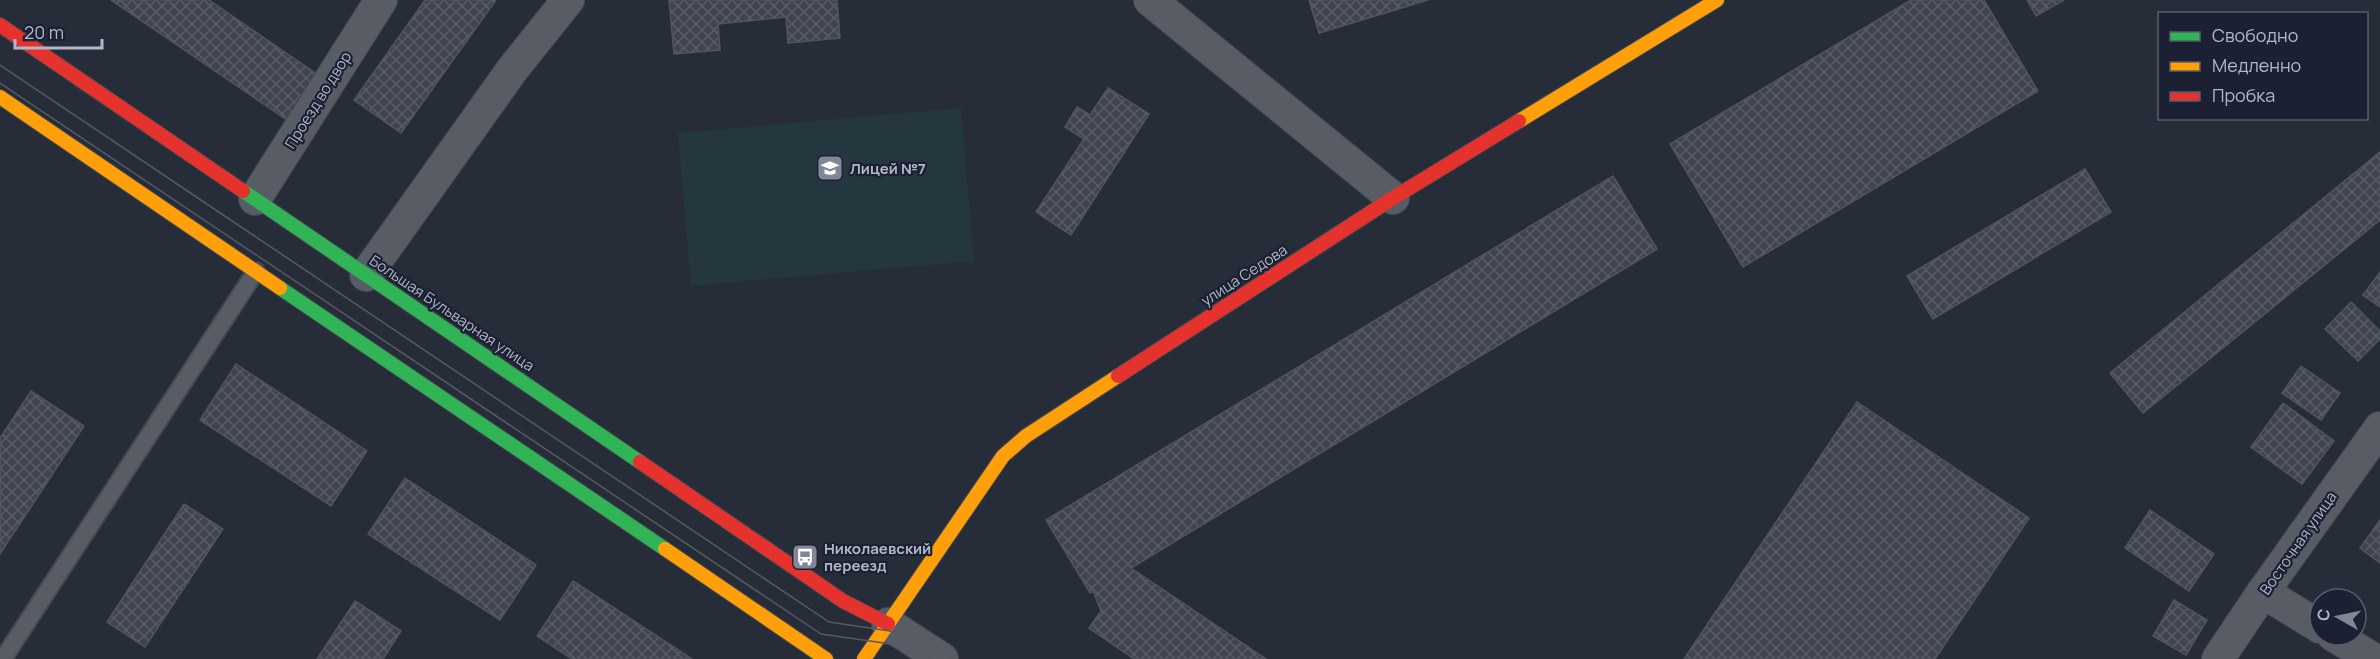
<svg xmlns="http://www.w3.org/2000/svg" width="2380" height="659" font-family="Manrope,sans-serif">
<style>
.grass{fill:#24373e}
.building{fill:url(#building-cross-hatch);stroke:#4f545f;stroke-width:1.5}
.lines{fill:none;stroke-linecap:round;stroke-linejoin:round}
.lane-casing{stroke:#444851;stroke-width:20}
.street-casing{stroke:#444851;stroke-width:34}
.fast-casing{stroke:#444851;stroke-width:16}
.slow-casing{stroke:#444851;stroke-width:16}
.jam-casing{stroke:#444851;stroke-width:16}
.lane{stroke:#585c65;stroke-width:16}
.street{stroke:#585c65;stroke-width:32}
.fast{stroke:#30b455;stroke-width:14}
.slow{stroke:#ff9f0a;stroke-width:14}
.jam{stroke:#e5322d;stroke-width:14}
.tram{stroke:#565a63;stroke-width:1.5}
.labels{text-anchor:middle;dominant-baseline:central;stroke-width:4.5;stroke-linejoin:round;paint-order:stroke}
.street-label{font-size:15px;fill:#b1b7c9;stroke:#1b2132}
.poi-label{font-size:15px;font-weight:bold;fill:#b1b7c9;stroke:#1b2132;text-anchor:start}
</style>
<defs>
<pattern id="building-cross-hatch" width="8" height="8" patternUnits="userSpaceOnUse" patternTransform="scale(1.5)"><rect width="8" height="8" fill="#3f444e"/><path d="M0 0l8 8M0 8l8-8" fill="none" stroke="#585d66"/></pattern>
</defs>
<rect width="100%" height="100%" fill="#272d38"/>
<polygon class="grass" points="961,108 974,261 691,286 678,133"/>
<g class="building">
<polygon points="111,0 209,0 318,75 287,120"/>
<polygon points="425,0 496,0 401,133 354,100"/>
<polygon points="669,0 837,0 840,38 788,43 786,17 718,24 720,50 674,54"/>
<polygon points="1309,0 1428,0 1319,33"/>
<polygon points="1911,0 1984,0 2038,91 1743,267 1670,144"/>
<polygon points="2027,0 2064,0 2036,16"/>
<polygon points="1108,88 1149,114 1071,235 1036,212 1084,139 1065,127 1077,107 1090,115"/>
<polygon points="2380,152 2380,220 2143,413 2110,373"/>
<polygon points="2085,169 2111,212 1933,319 1907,276"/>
<polygon points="1613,176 1657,249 1131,568 1266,659 1134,659 1089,628 1101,611 1093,591 1090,593 1046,520"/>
<polygon points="2380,272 2380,307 2363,295"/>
<polygon points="2351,302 2380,331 2380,339 2358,361 2325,329"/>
<polygon points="236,364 367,451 331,506 200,420"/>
<polygon points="2301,366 2340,393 2321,420 2282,393"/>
<polygon points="31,391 84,426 0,554 0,438"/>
<polygon points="1857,402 2029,518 1935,659 1684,659"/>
<polygon points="2283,403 2334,441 2302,484 2251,447"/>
<polygon points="405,478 536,565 500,620 368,534"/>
<polygon points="184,504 223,529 145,647 107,622"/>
<polygon points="2150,510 2214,554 2189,591 2125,548"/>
<polygon points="2380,520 2380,563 2360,548"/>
<polygon points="573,581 692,659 572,659 537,636"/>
<polygon points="2174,600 2207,620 2186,655 2153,636"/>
<polygon points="355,601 401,631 383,659 317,659"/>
</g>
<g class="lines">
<defs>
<polyline id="lane" points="3,659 256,271"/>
<g id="street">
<polyline points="1150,0 1393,198"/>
<polyline points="255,199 381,0"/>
<polyline points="366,275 512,70 568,0"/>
<polyline points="2263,592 2320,627"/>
<polyline points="888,624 942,659"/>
<polyline points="2333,635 2373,659"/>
<polyline points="2218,659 2263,592 2380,428"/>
</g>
<g id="fast">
<polyline points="243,191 640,462"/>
<polyline points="280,288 665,549"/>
</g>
<g id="slow">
<polyline points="0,97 280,288"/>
<polyline points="1519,121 1717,0"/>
<polyline points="665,549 826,659"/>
<polyline points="864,659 1003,456 1026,436 1118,376"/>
</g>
<g id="jam">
<polyline points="0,25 243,191"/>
<polyline points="1118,376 1393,198 1519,121"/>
<polyline points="640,462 843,601 888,624"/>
</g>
</defs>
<use href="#lane" class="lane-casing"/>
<use href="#street" class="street-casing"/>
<use href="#fast" class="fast-casing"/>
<use href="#slow" class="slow-casing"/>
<use href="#jam" class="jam-casing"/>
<use href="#lane" class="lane"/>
<use href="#street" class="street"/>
<use href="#fast" class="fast"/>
<use href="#slow" class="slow"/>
<use href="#jam" class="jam"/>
<g class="tram">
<polyline points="0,65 829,622 917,635 953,659"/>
<polyline points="0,83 821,634 912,647 931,659"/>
</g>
</g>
<defs>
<symbol id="university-square" viewBox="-11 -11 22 22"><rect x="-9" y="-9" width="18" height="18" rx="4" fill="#818796" stroke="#1b2132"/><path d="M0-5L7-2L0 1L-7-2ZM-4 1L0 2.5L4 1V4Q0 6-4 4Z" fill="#fff"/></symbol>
<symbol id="bus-square" viewBox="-11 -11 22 22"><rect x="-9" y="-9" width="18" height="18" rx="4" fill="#818796" stroke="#1b2132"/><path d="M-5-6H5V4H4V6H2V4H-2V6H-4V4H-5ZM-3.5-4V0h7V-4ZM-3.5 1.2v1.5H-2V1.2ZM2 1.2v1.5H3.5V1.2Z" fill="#fff"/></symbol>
</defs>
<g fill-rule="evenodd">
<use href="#university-square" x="815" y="153" width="30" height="30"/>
<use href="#bus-square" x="790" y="542" width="30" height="30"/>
</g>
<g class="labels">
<g class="street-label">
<text transform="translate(318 100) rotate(-58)">Проезд во двор</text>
<text transform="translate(1244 275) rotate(-33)">улица Седова</text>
<text transform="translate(452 313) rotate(34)">Большая Бульварная улица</text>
<text transform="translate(2298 543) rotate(-55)">Восточная улица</text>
</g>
<g class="poi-label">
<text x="850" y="168">Лицей №7</text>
<text x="824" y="548">Николаевский<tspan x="824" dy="17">переезд</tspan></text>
</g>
</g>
<rect x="2158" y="12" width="210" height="108" fill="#1b2132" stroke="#575d6e" stroke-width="1.5"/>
<rect x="2170" y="32" width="30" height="9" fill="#30b455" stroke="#575d6e" stroke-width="1.5"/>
<text x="2212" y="42" font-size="18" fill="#b1b7c9">Свободно</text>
<rect x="2170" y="62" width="30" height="9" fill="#ff9f0a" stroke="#575d6e" stroke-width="1.5"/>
<text x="2212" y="72" font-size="18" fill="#b1b7c9">Медленно</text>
<rect x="2170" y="92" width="30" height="9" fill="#e5322d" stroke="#575d6e" stroke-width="1.5"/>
<text x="2212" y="102" font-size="18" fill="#b1b7c9">Пробка</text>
<g transform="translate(2338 617) rotate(279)"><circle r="28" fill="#1b2132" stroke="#575d6e" stroke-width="1.5"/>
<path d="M0-4.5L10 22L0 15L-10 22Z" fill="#818796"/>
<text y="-9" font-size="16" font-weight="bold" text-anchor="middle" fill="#b1b7c9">С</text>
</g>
<path d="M15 39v9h87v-9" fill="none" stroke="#b1b7c9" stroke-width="3"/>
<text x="24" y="39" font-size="18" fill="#b1b7c9" stroke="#1b2132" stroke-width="4.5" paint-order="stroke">20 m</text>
</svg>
